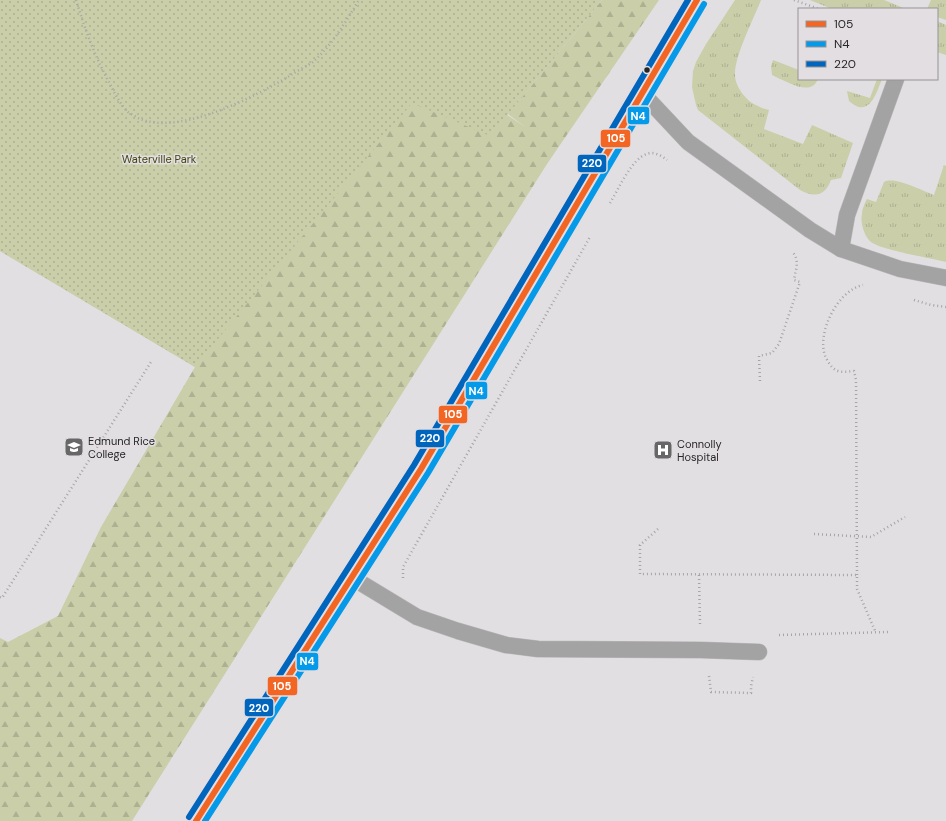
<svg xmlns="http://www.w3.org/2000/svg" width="946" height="821" font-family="'DM Sans',sans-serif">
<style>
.grass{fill:url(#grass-tufts)}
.forest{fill:url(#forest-firs)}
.park{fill:url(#park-dots)}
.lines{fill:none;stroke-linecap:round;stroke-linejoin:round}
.service-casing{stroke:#bcbabc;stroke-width:17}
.path{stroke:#a6a5a6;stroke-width:2.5;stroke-dasharray:1 3;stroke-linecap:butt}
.service{stroke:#a4a3a3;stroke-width:16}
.bus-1-casing{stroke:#e2dee2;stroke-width:9}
.bus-2-casing{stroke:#e2dee2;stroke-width:9}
.bus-3-casing{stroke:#e2dee2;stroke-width:9}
.bus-1{stroke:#f26522;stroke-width:6}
.bus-2{stroke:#0499e9;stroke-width:6}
.bus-3{stroke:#0065bd;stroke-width:6}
.bus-dot{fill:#272627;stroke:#e2dee2;stroke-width:1.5}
.labels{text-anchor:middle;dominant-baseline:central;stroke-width:3;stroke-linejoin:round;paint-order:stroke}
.park-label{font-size:11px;fill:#42460d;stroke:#e2dee2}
.poi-label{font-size:11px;fill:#272627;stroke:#e2dee2;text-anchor:start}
.line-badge{stroke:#e2dee2;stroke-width:1.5}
.badge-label{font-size:11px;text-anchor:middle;font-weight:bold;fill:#fff}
</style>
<defs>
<pattern id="grass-tufts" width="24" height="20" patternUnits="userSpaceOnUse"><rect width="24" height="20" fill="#cacea9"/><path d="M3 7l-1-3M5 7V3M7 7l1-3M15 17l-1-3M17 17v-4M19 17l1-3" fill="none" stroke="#aeb191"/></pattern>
<pattern id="forest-firs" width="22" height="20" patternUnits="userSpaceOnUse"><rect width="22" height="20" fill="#cacea9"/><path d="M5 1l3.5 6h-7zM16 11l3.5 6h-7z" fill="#aeb191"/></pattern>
<pattern id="park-dots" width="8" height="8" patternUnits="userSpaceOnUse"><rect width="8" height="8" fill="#cacea9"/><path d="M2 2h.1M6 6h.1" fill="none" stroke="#aeb191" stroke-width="1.8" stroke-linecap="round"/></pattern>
</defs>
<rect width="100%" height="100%" fill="#e1dfe1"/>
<g class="grass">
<path d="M 735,0 L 761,0 C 754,18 734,57 735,75 C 735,87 747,102 758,106 C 761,108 765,109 769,110 L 764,129 L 803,144 L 812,125 L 853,143 L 841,178 L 831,180 C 825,196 815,198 800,190 L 698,110 L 696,105 L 692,87 L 693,71 L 696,62 L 706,44 Z"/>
<polygon points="810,0 884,0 906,9 832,9"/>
<polygon points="931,0 946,0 946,20 937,17 937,9 927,9"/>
<polygon points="937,21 946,25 946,55 937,52"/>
<path d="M 773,60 L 799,70 L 799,79 L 818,79 C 811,97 788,82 776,77 L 772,75 L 771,66 Z"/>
<path d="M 877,79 L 882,79 C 876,94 869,119 849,101 L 847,91 L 870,98 Z"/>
<path d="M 944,165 L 946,166 L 946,262 C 931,258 881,250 871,242 C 864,236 860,222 862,214 C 862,209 865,203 867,199 L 876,202 L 884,182 C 895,176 922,191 934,195 Z"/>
</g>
<polygon class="forest" points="602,0 659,0 547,164 132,821 0,821 0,638 8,642 58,616 101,527 195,367 0,251 272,102 485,100 525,127 508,114"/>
<polygon class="park" points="0,0 602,0 490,136 412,103 195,367 0,251"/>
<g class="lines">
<defs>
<g id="service">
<polyline points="643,94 688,142 810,230 841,249 900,269 946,278"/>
<polyline points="841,249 847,215 896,79"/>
<polyline points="351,577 417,617 458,631 506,645 538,649 701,650 759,652"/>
<polyline points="196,821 351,577 421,469 697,0"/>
</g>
</defs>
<use href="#service" class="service-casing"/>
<g class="path">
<path d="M 76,0 C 85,29 95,57 110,84 C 115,94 120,104 128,112 C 131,114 135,116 138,118 C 179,137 256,96 291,75 C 298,70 308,66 314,61 C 333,44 346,21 359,0"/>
<polyline points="794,0 819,9"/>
<path d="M 610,203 C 618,190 632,158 647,154 C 654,151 662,156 667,160"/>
<polyline points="914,300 931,305 946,307"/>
<path d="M 760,381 L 759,356 L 772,353 L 779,344 L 800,282 L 794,280 C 796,268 800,261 792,251"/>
<polyline points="658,529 640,545 640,574 857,575 857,589 876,633"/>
<polyline points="814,534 871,537 905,517"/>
<polyline points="699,575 700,624"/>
<path d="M 857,575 L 856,380 L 854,371 C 850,371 843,373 838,371 C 832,369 829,363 826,358 C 815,334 838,290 863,285"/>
<polyline points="403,578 403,567 590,237"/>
<polyline points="0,597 2,598 151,362"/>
<polyline points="779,635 888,632"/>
<polyline points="709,676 711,692 751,693 751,686 753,677"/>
</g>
<use href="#service" class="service"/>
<defs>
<polyline id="bus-1" points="196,821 421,469 697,0"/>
<polyline id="bus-2" points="205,821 428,473 704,4"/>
<polyline id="bus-3" points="189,817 414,465 688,0"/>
</defs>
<use href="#bus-1" class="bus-1-casing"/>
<use href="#bus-2" class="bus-2-casing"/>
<use href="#bus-3" class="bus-3-casing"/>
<use href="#bus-1" class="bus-1"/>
<use href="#bus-2" class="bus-2"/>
<use href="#bus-3" class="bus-3"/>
</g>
<defs>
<symbol id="school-square" viewBox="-11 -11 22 22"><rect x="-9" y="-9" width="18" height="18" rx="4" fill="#686768" stroke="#e2dee2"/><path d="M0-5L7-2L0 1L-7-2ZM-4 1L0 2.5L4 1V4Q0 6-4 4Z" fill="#fff"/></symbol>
<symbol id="hospital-square" viewBox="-11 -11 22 22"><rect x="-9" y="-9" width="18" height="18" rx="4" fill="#686768" stroke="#e2dee2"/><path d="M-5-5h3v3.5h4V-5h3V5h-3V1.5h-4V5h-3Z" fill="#fff"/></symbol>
</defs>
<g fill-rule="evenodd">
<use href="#school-square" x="63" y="436" width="22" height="22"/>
<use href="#hospital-square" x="652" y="439" width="22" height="22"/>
</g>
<circle class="bus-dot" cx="647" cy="70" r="3.5"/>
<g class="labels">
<g class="park-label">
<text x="159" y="159">Waterville Park</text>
</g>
<g class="poi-label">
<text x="88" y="441">Edmund Rice<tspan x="88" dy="13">College</tspan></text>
<text x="677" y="444">Connolly<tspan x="677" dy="13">Hospital</tspan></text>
</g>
</g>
<g class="line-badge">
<rect x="627" y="106" width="23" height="19" rx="4" fill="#0499e9"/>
<rect x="600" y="129" width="31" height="19" rx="4" fill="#f26522"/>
<rect x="577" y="154" width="30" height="19" rx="4" fill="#0065bd"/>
<rect x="465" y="381" width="23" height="19" rx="4" fill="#0499e9"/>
<rect x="438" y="405" width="30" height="19" rx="4" fill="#f26522"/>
<rect x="415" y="429" width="30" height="19" rx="4" fill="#0065bd"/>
<rect x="296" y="652" width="23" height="19" rx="4" fill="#0499e9"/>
<rect x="267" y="676" width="31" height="20" rx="4" fill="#f26522"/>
<rect x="244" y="698" width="30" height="19" rx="4" fill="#0065bd"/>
</g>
<g class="badge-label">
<text x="638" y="120">N4</text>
<text x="616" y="142">105</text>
<text x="592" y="167">220</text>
<text x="476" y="395">N4</text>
<text x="453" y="418">105</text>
<text x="430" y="442">220</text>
<text x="307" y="665">N4</text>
<text x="282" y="690">105</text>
<text x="259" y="712">220</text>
</g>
<rect x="798" y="8" width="140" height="72" fill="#e2dee2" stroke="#979497"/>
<rect x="806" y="21" width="20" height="6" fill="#f26522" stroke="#979497"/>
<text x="834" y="28" font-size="12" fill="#272627">105</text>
<rect x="806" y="41" width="20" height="6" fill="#0499e9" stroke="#979497"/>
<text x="834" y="48" font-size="12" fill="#272627">N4</text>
<rect x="806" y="61" width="20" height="6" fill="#0065bd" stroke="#979497"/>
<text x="834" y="68" font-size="12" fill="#272627">220</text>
</svg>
